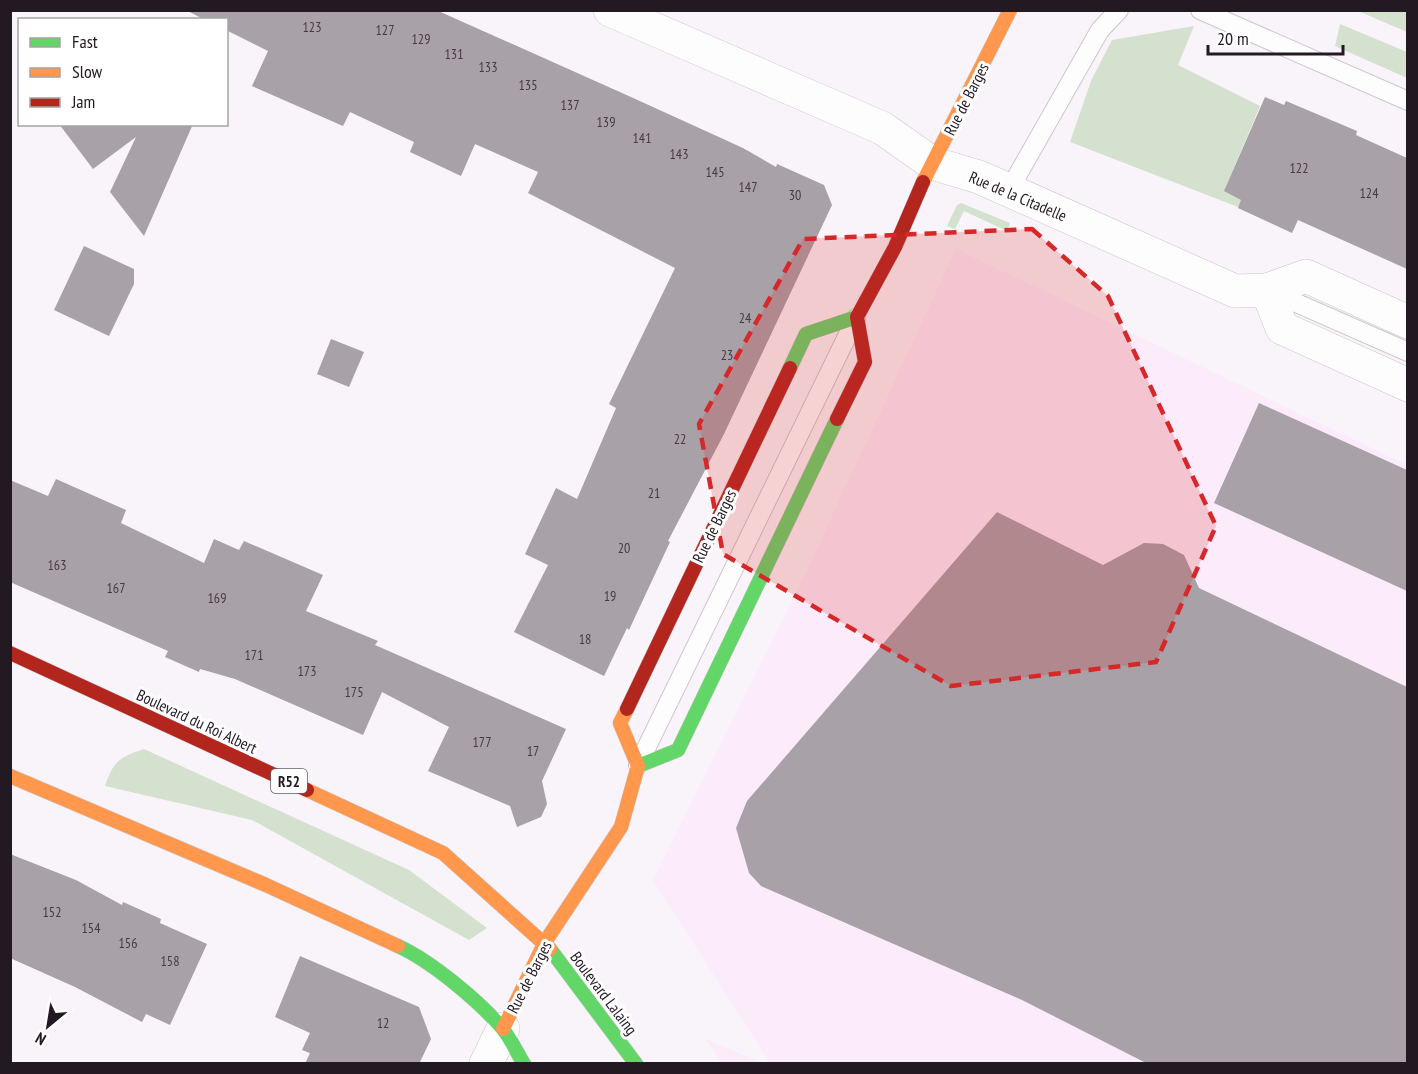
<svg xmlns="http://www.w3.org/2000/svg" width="1418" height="1074" font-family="'PT Sans Narrow',sans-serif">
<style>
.built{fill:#fcebfb}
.green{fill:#d4e1ce}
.building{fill:#a8a1a8}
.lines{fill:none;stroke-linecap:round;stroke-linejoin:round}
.lane-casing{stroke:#cec6cd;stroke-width:20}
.street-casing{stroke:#cec6cd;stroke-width:34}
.fast-casing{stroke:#cec6cd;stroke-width:15}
.slow-casing{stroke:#cec6cd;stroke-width:15}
.jam-casing{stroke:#cec6cd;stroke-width:15}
.lane{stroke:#fefdfe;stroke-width:18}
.street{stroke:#fefdfe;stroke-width:33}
.fast{stroke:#63d668;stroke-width:14}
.slow{stroke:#ff974d;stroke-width:14}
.jam{stroke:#b3261e;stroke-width:14}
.marked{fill:#d62828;fill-opacity:0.2;stroke:#d62828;stroke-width:4.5;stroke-dasharray:12 8;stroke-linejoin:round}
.labels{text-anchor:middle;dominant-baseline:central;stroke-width:6;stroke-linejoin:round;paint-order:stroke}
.number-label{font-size:14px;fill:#443b44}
.shield{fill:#fff;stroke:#655e64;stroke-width:1.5}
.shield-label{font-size:15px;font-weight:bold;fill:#231922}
.street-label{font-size:16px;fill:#231922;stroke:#fff}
</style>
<rect width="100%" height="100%" fill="#f9f4f9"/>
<g class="built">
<polygon points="956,249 1407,465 1407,1063 770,1063 653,880 801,583"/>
<polygon points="706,1039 762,1063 722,1063"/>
</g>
<g class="green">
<polygon points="1358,11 1407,11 1407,32"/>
<polygon points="1340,24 1407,52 1407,78 1335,46"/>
<polygon points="1194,26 1178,65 1260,106 1225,189 1243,199 1238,207 1070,142 1091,81 1112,40"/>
<polygon points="961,203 1010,223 1007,231 964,211 955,229 947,226 957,205"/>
<path d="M 144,749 L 409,870 L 487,928 L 469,940 L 252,820 L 105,786 C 113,762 119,757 144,749 Z"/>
</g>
<g class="building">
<polygon points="186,10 436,10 631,97 743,148 776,167 777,164 824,185 832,205 724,434 668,541 670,542 629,630 627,628 604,676 514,632 548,565 525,554 556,488 577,499 616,408 609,404 675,268 528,193 538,172 475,144 461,176 410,152 414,142 350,112 343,126 252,86 268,51 226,30 226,20 205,20"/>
<polygon points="1265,97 1284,105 1286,101 1357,131 1356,135 1407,158 1407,269 1298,220 1292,233 1238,208 1241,200 1224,191"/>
<polygon points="59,124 193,124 144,236 110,192 136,137 93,169"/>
<polygon points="84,246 134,269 134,284 109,336 54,310"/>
<polygon points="331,339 364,352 349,387 317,374"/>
<polygon points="1259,403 1407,470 1407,591 1214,503"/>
<polygon points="56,479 126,510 121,523 204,563 214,539 239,550 244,541 323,575 306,611 378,641 375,645 566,729 542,781 547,804 541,817 517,827 510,806 428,771 449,727 382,692 363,735 235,679 200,669 199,672 165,657 168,651 10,582 10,480 48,496"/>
<polygon points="997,512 1103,565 1144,543 1163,544 1184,555 1199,588 1407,687 1407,1064 1148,1064 1022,1000 761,886 749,873 736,828 747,801"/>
<polygon points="10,854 76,880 122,905 123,902 161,919 160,923 207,944 170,1025 146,1014 142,1022 75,987 10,958"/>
<polygon points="300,956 419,1007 431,1039 419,1064 305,1064 310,1053 302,1050 310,1033 275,1017"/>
</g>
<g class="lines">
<defs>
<g id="lane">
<polyline points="1200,10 1408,101"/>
<polyline points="1009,190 1100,30 1119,10"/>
<polyline points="1267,290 1408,352"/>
<polyline points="638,765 856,318"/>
</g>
<g id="street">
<polyline points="610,10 882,128 932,163 979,177 1235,291 1267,290 1306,276 1408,322"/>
<polyline points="1267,290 1282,328 1408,385"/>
<polyline points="486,1064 503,1029"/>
</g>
<g id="fast">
<polyline points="790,368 806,334 857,317"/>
<polyline points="638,766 678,750 837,419"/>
<path d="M 398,946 C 431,961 479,1001 502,1028 C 511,1039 517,1053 524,1064"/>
<polyline points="550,949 636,1064"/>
</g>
<g id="slow">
<polyline points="923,182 1010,10"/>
<polyline points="10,776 266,885 398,946"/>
<polyline points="307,790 443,853 550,949"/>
<polyline points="503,1029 545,942 621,827 638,766 620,723 627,709"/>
</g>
<g id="jam">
<polyline points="837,419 865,362 857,317 895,247 923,182"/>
<polyline points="10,653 307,790"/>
<polyline points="627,709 790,368"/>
</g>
</defs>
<use href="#lane" class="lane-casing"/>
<use href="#street" class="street-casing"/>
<use href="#fast" class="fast-casing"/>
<use href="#slow" class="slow-casing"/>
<use href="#jam" class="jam-casing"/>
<use href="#lane" class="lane"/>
<use href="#street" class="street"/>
<use href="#fast" class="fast"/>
<use href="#slow" class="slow"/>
<use href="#jam" class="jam"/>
</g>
<path class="marked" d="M 1032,229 L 1108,296 L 1216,526 L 1156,662 L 951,686 L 723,554 L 699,424 L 803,239 Z"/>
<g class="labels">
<g class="number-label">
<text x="312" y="27">123</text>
<text x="385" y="30">127</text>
<text x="421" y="39">129</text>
<text x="454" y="54">131</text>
<text x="488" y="67">133</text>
<text x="528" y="85">135</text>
<text x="570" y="105">137</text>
<text x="606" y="122">139</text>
<text x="642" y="138">141</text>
<text x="679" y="154">143</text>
<text x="1299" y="168">122</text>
<text x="715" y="172">145</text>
<text x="748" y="187">147</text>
<text x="1369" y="193">124</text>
<text x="795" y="195">30</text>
<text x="745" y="318">24</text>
<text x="727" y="355">23</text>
<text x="680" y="439">22</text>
<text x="654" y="493">21</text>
<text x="624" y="548">20</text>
<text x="57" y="565">163</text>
<text x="116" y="588">167</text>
<text x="610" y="596">19</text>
<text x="217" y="598">169</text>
<text x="585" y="639">18</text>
<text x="254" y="655">171</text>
<text x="307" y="671">173</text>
<text x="354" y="692">175</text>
<text x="482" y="742">177</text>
<text x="533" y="751">17</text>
<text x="52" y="912">152</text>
<text x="91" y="928">154</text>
<text x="128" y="943">156</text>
<text x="170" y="961">158</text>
<text x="383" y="1023">12</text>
</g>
<rect class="shield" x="271" y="769" width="36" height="24" rx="4.5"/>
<g class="shield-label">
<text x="289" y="781">R52</text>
</g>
<g class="street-label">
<text transform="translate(966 99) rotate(-63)">Rue de Barges</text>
<text transform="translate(1018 196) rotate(23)">Rue de la Citadelle</text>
<text transform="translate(714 526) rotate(-64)">Rue de Barges</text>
<text transform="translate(197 721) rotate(25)">Boulevard du Roi Albert</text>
<text transform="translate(529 977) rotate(-63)">Rue de Barges</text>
<text transform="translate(604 993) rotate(53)">Boulevard Lalaing</text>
</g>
</g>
<rect width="1418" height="1074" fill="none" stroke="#231922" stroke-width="24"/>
<rect x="18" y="18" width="210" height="108" fill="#ffffff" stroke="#a7a3a7" stroke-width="1.5"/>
<rect x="30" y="38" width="30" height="9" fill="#63d668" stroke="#a7a3a7" stroke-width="1.5"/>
<text x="72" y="48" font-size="18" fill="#231922">Fast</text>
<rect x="30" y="68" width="30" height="9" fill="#ff974d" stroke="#a7a3a7" stroke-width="1.5"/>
<text x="72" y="78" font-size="18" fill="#231922">Slow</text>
<rect x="30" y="98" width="30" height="9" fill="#b3261e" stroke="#a7a3a7" stroke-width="1.5"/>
<text x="72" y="108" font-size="18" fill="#231922">Jam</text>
<g transform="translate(48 1026) rotate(210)" stroke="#ffffff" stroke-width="4.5" paint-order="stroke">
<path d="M0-4.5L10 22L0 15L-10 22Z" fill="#231922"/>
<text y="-9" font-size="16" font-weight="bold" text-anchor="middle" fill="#231922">N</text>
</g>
<path d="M1208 45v9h135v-9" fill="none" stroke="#231922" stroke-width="3"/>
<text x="1217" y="45" font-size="18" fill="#231922" stroke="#ffffff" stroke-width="4.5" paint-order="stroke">20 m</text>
</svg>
